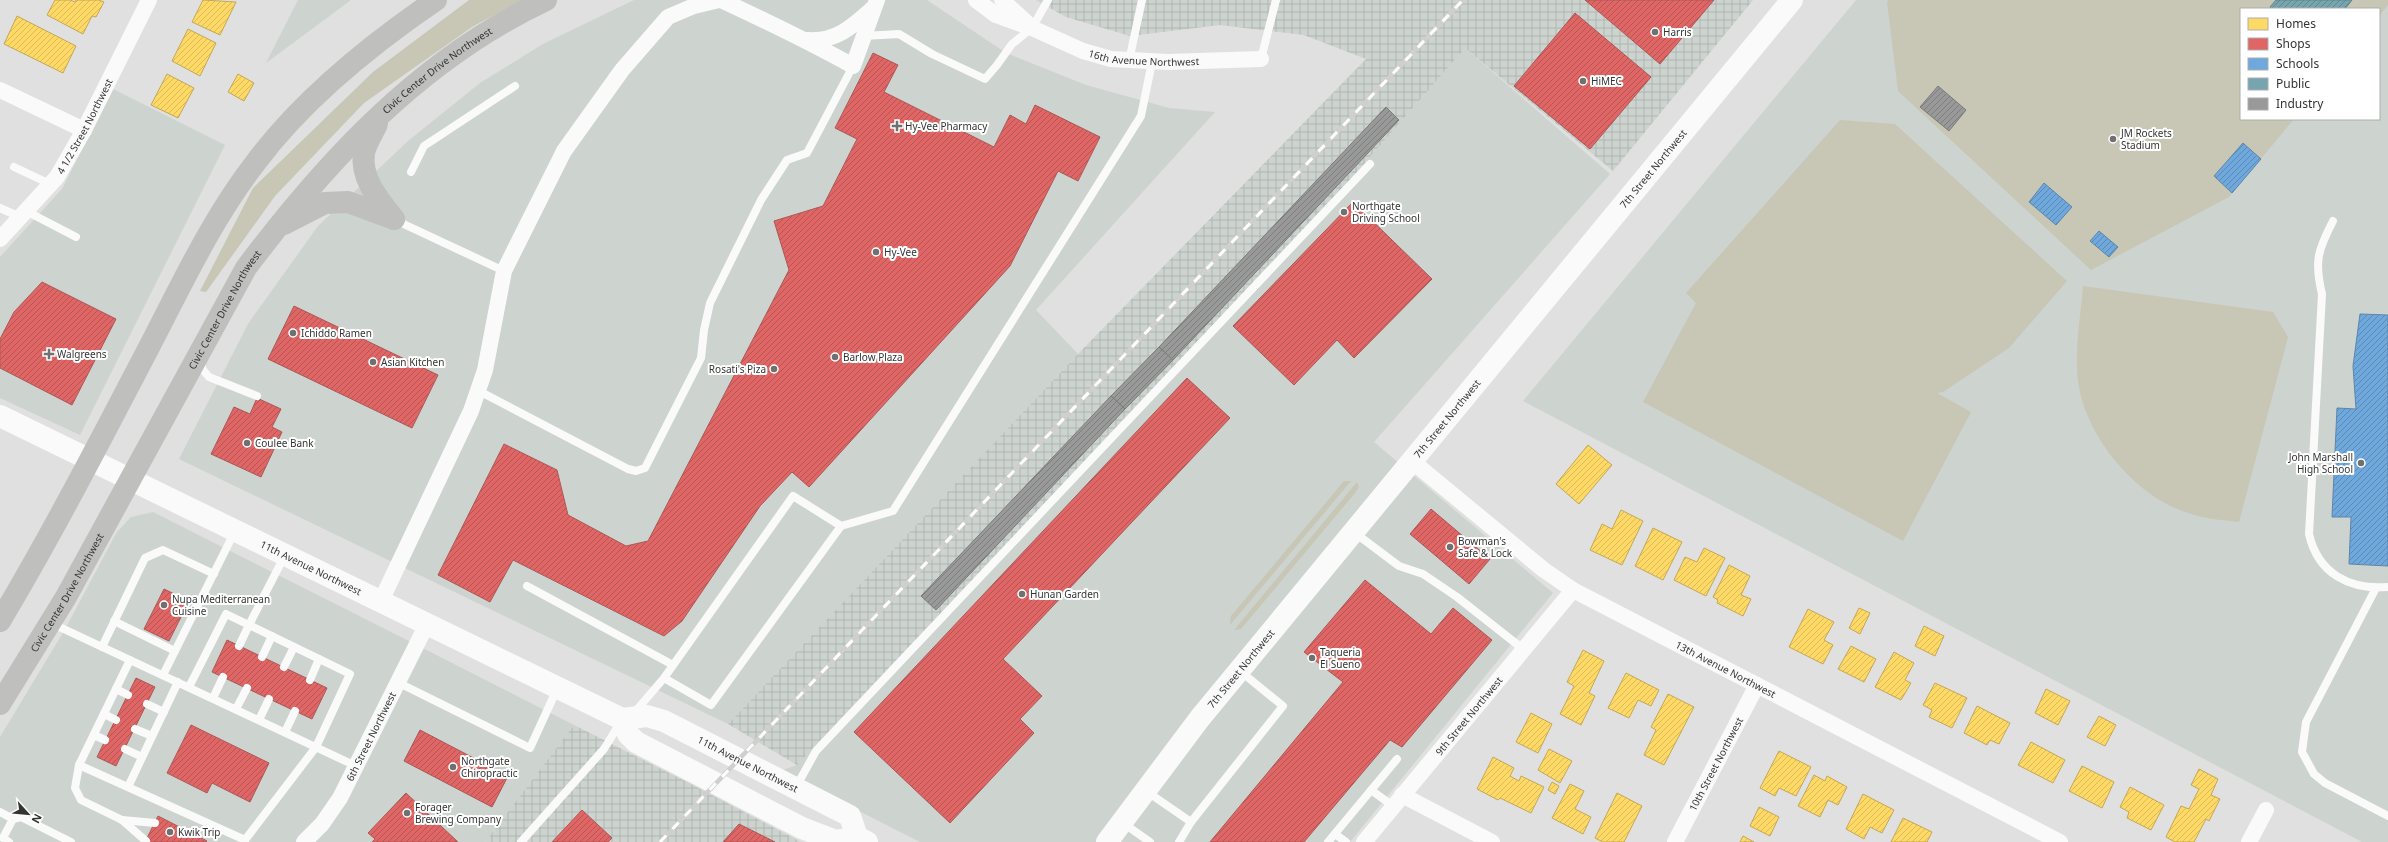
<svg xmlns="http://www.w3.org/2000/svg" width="2388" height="842" font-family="'Noto Sans',sans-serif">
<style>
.built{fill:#cdd3ce;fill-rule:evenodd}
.industrial{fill:url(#industrial-grid)}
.grass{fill:#c8c6b5}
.homes{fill:url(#homes-hatch);stroke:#c2a857}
.shops{fill:url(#shops-hatch);stroke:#ac5757}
.schools{fill:url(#schools-hatch);stroke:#5d86aa}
.public{fill:url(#public-hatch);stroke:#62838a}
.industry{fill:url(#industry-hatch);stroke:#7a7b7b}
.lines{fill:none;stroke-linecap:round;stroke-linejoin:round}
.service{stroke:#fafafa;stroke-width:8}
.minor{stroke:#fafafa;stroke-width:16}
.secondary{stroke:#fafafa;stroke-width:22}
.primary{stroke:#bfc0bd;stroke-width:22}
.rail-casing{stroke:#cecfce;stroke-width:4.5}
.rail{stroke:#fff;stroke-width:3;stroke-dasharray:9;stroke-linecap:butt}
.poi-dot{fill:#6f7170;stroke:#fff;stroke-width:1.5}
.labels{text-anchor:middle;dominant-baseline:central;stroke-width:4;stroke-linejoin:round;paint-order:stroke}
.poi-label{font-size:10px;fill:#333534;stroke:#fff;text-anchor:start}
.street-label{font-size:10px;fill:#333534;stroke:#fff}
</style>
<defs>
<pattern id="industrial-grid" width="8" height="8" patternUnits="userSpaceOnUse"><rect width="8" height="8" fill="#cdd3ce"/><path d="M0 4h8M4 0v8" fill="none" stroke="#b0b6b2"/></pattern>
<pattern id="homes-hatch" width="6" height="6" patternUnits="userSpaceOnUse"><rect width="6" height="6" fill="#ffd966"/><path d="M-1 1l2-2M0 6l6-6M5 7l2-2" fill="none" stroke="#dbbb59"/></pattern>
<pattern id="shops-hatch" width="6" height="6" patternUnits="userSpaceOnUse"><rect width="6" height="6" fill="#e06666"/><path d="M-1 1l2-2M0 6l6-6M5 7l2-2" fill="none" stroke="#b65555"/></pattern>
<pattern id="schools-hatch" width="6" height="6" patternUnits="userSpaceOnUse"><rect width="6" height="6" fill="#6fa8dc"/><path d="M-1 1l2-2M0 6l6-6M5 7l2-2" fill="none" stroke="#5c8ab3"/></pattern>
<pattern id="public-hatch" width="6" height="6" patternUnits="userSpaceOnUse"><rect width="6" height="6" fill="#76a5af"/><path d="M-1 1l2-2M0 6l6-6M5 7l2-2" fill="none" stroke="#61878f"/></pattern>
<pattern id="industry-hatch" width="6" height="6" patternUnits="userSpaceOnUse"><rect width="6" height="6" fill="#999"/><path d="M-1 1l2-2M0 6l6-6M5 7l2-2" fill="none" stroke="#7d7e7e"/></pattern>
</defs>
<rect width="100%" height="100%" fill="#dfe0df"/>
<g class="built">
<polygon points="298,0 351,0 266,63"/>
<polygon points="634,0 927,0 1006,53 1086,85 1169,108 1215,112 1036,310 1078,354 728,724 179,459 248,324 318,226 408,141 480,83 543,44"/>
<path d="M 1856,0 L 2388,0 L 2388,842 L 2362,842 L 1523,401 ZM 2241,9 L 2379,9 L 2379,119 L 2241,119 Z"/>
<polygon points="1465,48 1610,174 1374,442 1553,593 1350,842 920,842 780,771 797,765 1336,196"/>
<polygon points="113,89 225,145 80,435 0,398 0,257 62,189"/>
<polygon points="153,512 401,637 574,725 485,842 0,842 0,737 64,631 117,532 131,517"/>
</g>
<g class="industrial">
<polygon points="1036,0 1753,0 1613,171 1465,48 1336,196 797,765 728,724 1078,354 1366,59 1304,35 1220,25 1130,36 1066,17"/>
<polygon points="574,725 689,783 801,842 485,842"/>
</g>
<g class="grass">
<polygon points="469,0 522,0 472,27 364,103 275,196 206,292 200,291 253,188 373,72"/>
<polygon points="1889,0 2388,0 2388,5 2379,16 2379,9 2241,9 2241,119 2294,119 2229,197 2091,270 1898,91 1887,2"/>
<polygon points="1840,120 1895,124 2067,281 2009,348 1943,392 1937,393 1971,412 1903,541 1643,402 1696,303 1686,293"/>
<path d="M 2083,286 L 2273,312 L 2288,337 L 2239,522 C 2223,520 2206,519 2191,514 C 2133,497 2078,429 2077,368 C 2076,341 2081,313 2083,286 Z"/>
<polygon points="1344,481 1351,481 1230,625 1231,616"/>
<polygon points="1357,482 1359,487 1355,493 1241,629 1234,630"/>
</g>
<g class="homes">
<polygon points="55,0 70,0 75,2 76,0 99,0 104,2 96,17 92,16 83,34 47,15"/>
<polygon points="203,0 236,2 220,35 192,22"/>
<polygon points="17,16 76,46 63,73 4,44"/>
<polygon points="188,29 216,43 200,76 172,61"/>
<polygon points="167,74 194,88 178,118 151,105"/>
<polygon points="238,74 254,83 244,101 228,92"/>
<polygon points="1588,445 1612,465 1579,504 1556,484"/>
<polygon points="1621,510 1643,521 1622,565 1590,550 1602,524 1612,529"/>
<polygon points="1653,528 1682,542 1663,580 1635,566"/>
<polygon points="1704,548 1725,558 1706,596 1674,580 1685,557 1697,562"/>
<polygon points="1729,565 1750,576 1741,595 1751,599 1743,616 1717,603 1718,600 1713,597"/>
<polygon points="1859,608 1870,613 1860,634 1849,628"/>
<polygon points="1808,609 1834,622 1824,640 1833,645 1823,664 1789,647"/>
<polygon points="1924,626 1944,636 1935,656 1915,646"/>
<polygon points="1851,646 1876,659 1864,682 1838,669"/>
<polygon points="1583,650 1604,661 1589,693 1595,696 1581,725 1560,714 1574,686 1567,682"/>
<polygon points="1894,652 1914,663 1905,680 1911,683 1901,700 1875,687"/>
<polygon points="1626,673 1659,690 1651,706 1638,700 1629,718 1608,708"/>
<polygon points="1935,683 1967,698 1952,728 1929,717 1932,710 1923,705"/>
<polygon points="2046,689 2070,701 2058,725 2035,713"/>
<polygon points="1668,694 1694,707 1664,765 1644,755 1656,730 1651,727"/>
<polygon points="1977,706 2010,723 1999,744 1990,740 1987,745 1964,733"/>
<polygon points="1531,713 1552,724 1538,753 1516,742"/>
<polygon points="2099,716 2116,725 2105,746 2087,737"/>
<polygon points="2031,742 2065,760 2053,783 2018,765"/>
<polygon points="1549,749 1572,761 1560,783 1538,770"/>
<polygon points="1779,751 1811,767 1796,796 1779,788 1775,796 1760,788"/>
<polygon points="1493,757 1514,768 1510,776 1519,781 1521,776 1544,787 1531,813 1500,798 1498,800 1477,789"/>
<polygon points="2082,766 2114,782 2102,808 2069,791"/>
<polygon points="2199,769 2218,779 2211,795 2220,799 2209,821 2206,819 2194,842 2175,842 2166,837 2181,806 2189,809 2199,789 2191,785"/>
<polygon points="1814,775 1825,781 1827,776 1847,787 1838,805 1828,800 1820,817 1798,806"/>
<polygon points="1552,782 1559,786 1555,794 1548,790"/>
<polygon points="1570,784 1584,791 1575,809 1591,817 1583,834 1552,818"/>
<polygon points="2130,787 2164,805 2151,830 2127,818 2129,812 2120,807"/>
<polygon points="1617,793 1642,806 1624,842 1603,842 1595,838"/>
<polygon points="1863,794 1894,810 1882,833 1870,827 1864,839 1846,829"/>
<polygon points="1759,807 1779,817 1770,836 1750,826"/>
<polygon points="1903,818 1932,832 1927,842 1891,842"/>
<polygon points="1743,836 1754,842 1740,842"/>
</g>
<g class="shops">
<polygon points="1585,0 1714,0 1660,64"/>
<polygon points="1575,13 1651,77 1590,149 1514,86"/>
<polygon points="873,53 898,65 884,92 994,147 1010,115 1026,124 1035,105 1100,137 1078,181 1058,171 1010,266 809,487 792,472 760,506 682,621 664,636 513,560 490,602 438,575 504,444 557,470 568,515 626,546 648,541 789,270 774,221 823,206 857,139 835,128"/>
<polygon points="1353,202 1432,279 1354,358 1337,340 1294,385 1233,326"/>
<polygon points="42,282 116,319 72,405 0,368 0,339 14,312"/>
<polygon points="294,306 438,375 412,428 268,359"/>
<polygon points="1187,378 1230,418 1003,659 1042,696 1020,719 1034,733 950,823 854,732"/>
<polygon points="257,398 281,409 272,427 282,432 261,477 211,454 234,407 250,414"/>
<polygon points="1431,509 1490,559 1469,584 1410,534"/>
<polygon points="1365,580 1431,634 1453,608 1492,640 1402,747 1390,740 1304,842 1210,842 1343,682 1304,652"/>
<polygon points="164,589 189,601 169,641 144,629"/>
<polygon points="227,640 327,688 312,719 212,672"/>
<polygon points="136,678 155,687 116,766 97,757"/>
<polygon points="191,725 269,763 250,802 212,783 207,793 167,773"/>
<polygon points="420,730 508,776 492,807 404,761"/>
<polygon points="406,793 458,842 372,842 375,839 368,833"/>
<polygon points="582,810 612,838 608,842 552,842"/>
<polygon points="158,816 207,841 206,842 145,842"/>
<polygon points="739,824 775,842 723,842"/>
</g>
<g class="schools">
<polygon points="2243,143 2261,159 2232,193 2214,176"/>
<polygon points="2044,183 2072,207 2056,225 2029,202"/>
<polygon points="2099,231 2118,247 2109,257 2090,241"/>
<polygon points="2360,314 2388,315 2388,566 2349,564 2351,517 2332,517 2337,408 2356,409 2353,366"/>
</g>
<polygon class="public" points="2276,0 2352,0 2345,9 2272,9 2270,7"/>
<g class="industry">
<polygon points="1938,86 1966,110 1949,131 1920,107"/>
<polygon points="1386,107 1399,120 1173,360 1159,347"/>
<polygon points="1159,347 1173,360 1125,409 1111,396"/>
<polygon points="1111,396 1125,409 936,610 921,596"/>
</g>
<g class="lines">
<g class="service">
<polyline points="863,36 899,34 932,54 985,79 997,65 1012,44 1032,28 1048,0"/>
<polyline points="1261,59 1276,0"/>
<polyline points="1129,61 1142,0"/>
<polyline points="14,167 50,184"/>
<polyline points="411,172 424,146 515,86"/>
<polyline points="0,208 20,217"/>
<polyline points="26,211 76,237"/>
<polyline points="395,220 504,271"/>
<path d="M 2333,221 C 2318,250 2314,261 2322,294 L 2309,534 C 2318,574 2350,590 2388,587"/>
<polyline points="200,361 203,370 209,377 257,396"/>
<polyline points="479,391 628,469 636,471 645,468 701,358 704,330 710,303 761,200 787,160 807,153 853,66"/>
<polyline points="841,526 893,511 1141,116 1152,62"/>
<polyline points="1355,533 1399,566 1423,574 1457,597 1523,649"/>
<polyline points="527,586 673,665"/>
<polyline points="2376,588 2306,722 2302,752 2314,774 2325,783 2388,816"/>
<polyline points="114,621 175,651"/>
<polyline points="51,623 356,766"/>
<polyline points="102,647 145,558 163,550 214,574"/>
<polyline points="262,657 272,636"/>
<polyline points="130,660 79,765 245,840 316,747 350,674 249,625 239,646"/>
<polyline points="284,667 294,647"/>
<polyline points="163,675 235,531"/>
<polyline points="310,680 319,659"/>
<polyline points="399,683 530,748 557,689"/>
<polyline points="189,687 226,614 249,625 285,555"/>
<polyline points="116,689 128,695"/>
<polyline points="213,698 223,677"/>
<polyline points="147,704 164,712"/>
<polyline points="236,709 247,688"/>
<polyline points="634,713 664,678 793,496 841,526 711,705 664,678"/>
<polyline points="104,714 116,720"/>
<polyline points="259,720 269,699"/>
<polyline points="135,729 152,736"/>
<polyline points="285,732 295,711"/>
<polyline points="94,735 105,740"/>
<polyline points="125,749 142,757"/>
<polyline points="79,765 75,788 81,800 122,820 146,841"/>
<polyline points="128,787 178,682"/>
<polyline points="796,787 816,751 1370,164"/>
<polyline points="1371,790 1393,806"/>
<polyline points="1146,791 1191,822"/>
<polyline points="0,812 13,819"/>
<polyline points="122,820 155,823"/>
<polyline points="1123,823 1150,842"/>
<polyline points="1335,834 1346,842"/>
<polyline points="9,842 3,838 13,819 21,817 71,842"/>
<polyline points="521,842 604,749 620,723"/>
<polyline points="1179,842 1191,822 1283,706 1240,671"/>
<polyline points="1328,842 1397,759"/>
</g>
<g class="minor">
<path d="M 721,0 C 766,21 810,42 853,66 L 877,0"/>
<path id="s1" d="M 976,0 L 996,15 L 1032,28 L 1083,51 L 1111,59 L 1168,62 L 1261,59"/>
<polyline points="1002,0 1028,24"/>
<path d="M 808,40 C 836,42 853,26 872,9"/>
<polyline points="0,90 84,130"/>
<path id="s2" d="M 0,239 L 57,177 L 84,130 L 149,0"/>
<path id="s3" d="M 1413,462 L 1544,570 L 1573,590 L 2060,842"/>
<polyline points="381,601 471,411 485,370 504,271 564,151 622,70 668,17 694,6 719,0"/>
<polyline points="1402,795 1492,842"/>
<path id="s4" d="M 304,842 L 322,824 L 340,798 L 427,624"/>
<path id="s5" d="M 1364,842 L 1573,590"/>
<path id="s6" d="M 1675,842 L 1757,685"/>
<polyline points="2249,842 2266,810"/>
</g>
<g class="secondary">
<path id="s7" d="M 0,416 L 622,719 L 647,716 L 664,721 L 850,816 L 857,837"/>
<polyline points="622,719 628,734 636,742 802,828 836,841 857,837 867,842"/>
<path id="s8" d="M 1107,842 L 1200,718 L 1792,0"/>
</g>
<g class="primary">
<path d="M 377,124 C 373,133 366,143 364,153 C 360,178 379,200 394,219"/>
<polyline points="284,224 325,203 348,202 394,219"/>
<path d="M 0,621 C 52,534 99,443 146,353 C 180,288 211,220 256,162 C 304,98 370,45 436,0"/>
<path id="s9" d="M 0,704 L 66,597 L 246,268 C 328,159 421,59 546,0"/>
</g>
<defs>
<polyline id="rail" points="660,842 1463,0"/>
</defs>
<use href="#rail" class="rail-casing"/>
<use href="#rail" class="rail"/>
</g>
<g class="poi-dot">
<circle cx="1655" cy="32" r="4"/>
<circle cx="1583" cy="81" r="4"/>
<path d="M895 120h4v4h4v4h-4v4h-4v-4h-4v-4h4z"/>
<circle cx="2113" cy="139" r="4"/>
<circle cx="1344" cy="212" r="4"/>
<circle cx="876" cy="252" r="4"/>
<circle cx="293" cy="333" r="4"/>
<path d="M47 348h4v4h4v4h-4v4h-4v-4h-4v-4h4z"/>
<circle cx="835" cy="357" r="4"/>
<circle cx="373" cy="362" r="4"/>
<circle cx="774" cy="369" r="4"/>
<circle cx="247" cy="443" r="4"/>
<circle cx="2361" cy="463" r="4"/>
<circle cx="1450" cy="547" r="4"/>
<circle cx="1022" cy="594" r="4"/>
<circle cx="164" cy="605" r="4"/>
<circle cx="1312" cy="658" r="4"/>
<circle cx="453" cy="767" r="4"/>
<circle cx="407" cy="813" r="4"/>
<circle cx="170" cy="832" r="4"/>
</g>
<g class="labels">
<g class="poi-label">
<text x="1663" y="32">Harris</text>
<text x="1591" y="81">HiMEC</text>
<text x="905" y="126">Hy-Vee Pharmacy</text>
<text x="2121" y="133">JM Rockets<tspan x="2121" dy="12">Stadium</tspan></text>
<text x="1352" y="206">Northgate<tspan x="1352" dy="12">Driving School</tspan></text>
<text x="884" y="252">Hy-Vee</text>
<text x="301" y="333">Ichiddo Ramen</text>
<text x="57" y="354">Walgreens</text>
<text x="843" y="357">Barlow Plaza</text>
<text x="381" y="362">Asian Kitchen</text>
<text x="766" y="369" text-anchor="end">Rosati's Piza</text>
<text x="255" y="443">Coulee Bank</text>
<text x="2353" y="457" text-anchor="end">John Marshall<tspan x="2353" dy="12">High School</tspan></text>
<text x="1458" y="541">Bowman's<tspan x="1458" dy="12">Safe &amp; Lock</tspan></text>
<text x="1030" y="594">Hunan Garden</text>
<text x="172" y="599">Nupa Mediterranean<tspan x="172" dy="12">Cuisine</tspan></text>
<text x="1320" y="652">Taqueria<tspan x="1320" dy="12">El Sueno</tspan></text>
<text x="461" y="761">Northgate<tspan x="461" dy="12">Chiropractic</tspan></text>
<text x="415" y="807">Forager<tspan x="415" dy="12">Brewing Company</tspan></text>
<text x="178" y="832">Kwik Trip</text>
</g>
<g class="street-label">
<text stroke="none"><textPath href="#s1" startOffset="181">16th Avenue Northwest</textPath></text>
<text stroke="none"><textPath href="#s9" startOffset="777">Civic Center Drive Northwest</textPath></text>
<text stroke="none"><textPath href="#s2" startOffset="142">4 1/2 Street Northwest</textPath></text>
<text stroke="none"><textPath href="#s8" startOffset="867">7th Street Northwest</textPath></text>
<text stroke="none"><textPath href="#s9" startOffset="454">Civic Center Drive Northwest</textPath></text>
<text stroke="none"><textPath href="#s8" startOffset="543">7th Street Northwest</textPath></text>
<text stroke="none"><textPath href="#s7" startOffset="346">11th Avenue Northwest</textPath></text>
<text stroke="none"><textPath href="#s9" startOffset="130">Civic Center Drive Northwest</textPath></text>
<text stroke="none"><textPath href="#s8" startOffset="219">7th Street Northwest</textPath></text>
<text stroke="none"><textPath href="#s3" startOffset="377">13th Avenue Northwest</textPath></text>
<text stroke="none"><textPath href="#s5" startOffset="164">9th Street Northwest</textPath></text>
<text stroke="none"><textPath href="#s4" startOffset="126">6th Street Northwest</textPath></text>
<text stroke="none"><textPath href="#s6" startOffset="88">10th Street Northwest</textPath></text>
<text stroke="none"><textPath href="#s7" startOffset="829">11th Avenue Northwest</textPath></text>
</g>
</g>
<rect x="2240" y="8" width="140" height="112" fill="#ffffff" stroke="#adaeae"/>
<rect x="2248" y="18" width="20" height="12" fill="#ffd966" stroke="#adaeae"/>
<text x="2276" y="28" font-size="12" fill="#333534">Homes</text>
<rect x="2248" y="38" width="20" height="12" fill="#e06666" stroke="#adaeae"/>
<text x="2276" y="48" font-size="12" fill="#333534">Shops</text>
<rect x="2248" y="58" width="20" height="12" fill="#6fa8dc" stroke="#adaeae"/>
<text x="2276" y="68" font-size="12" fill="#333534">Schools</text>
<rect x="2248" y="78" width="20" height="12" fill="#76a5af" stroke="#adaeae"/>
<text x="2276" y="88" font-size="12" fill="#333534">Public</text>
<rect x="2248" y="98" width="20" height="12" fill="#999999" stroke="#adaeae"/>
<text x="2276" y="108" font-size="12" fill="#333534">Industry</text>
<g transform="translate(28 814) rotate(117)" stroke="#ffffff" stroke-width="3" paint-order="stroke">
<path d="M0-3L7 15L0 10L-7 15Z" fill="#333534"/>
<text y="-6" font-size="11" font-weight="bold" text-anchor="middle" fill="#333534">N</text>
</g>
</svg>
